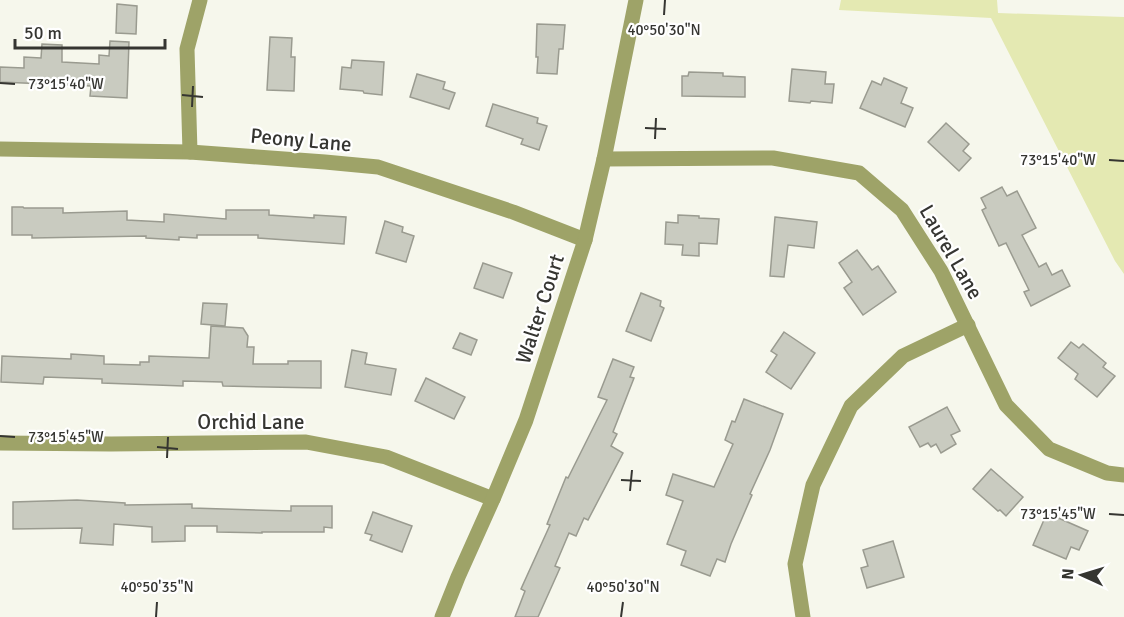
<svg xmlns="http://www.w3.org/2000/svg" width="1124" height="617" font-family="Signika,sans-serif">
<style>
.green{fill:#e4e9b2}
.building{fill:#c9cbc0;stroke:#9a9b90;stroke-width:1.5}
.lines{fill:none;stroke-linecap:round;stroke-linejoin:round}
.minor{stroke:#9ea368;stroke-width:15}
.ticks{fill:none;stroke:#353531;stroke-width:2}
.labels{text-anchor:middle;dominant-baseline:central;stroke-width:4.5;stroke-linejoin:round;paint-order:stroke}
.street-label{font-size:21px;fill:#353531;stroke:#fff}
.ticks-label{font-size:15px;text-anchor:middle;fill:#353531;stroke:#fff;stroke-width:4.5;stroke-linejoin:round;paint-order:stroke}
</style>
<rect width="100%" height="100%" fill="#f6f7ec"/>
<polygon class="green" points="841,0 997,0 998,13 1124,17 1124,274 1115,261 991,18 839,10"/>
<g class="building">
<polygon points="117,4 137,6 136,34 116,33"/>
<polygon points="537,24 565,25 563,49 559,49 557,74 537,73 538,57 536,57"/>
<polygon points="270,37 292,38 291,57 295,57 294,91 267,90"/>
<polygon points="110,41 129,42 127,98 90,96 91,86 0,82 0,67 24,68 24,57 41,58 42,44 62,45 62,62 99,64 99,55 109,56"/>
<polygon points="352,60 384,62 382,95 364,93 363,91 340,89 342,67 351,68"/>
<polygon points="792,69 826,72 825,84 834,84 832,103 811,101 810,103 789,101"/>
<polygon points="689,72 723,73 723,76 745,77 745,97 682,96 682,76 688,76"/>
<polygon points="417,74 445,82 443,89 455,93 449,109 410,97"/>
<polygon points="884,78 907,88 901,103 913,108 905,127 860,108 872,81 881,85"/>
<polygon points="493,104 538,118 537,123 547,126 539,150 521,144 523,139 486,126"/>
<polygon points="946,123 969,144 963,151 971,158 959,171 928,142"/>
<polygon points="1002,187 1007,196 1017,191 1036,228 1022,235 1039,267 1046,263 1052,275 1062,270 1070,286 1031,306 1024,292 1029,290 1006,243 999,246 982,210 986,208 981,198"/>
<polygon points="12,207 23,207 24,208 63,208 63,213 127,211 127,220 164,222 164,214 226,219 226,210 269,210 269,215 314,218 314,215 346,217 344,244 258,238 258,235 197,235 197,238 179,237 179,240 146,238 146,236 32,238 32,235 12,235"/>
<polygon points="678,215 699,216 699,218 719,219 717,244 699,243 699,256 682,255 683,245 665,244 666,222 678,223"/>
<polygon points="775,217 817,222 814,248 788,245 784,277 770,276"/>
<polygon points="385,221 403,227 402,232 414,236 406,262 376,253"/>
<polygon points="857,250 872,270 878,266 896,292 863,315 844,288 852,282 839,263"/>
<polygon points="483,263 512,273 503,298 474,288"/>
<polygon points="641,293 661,301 660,306 664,308 651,341 626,331"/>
<polygon points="203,303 227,304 225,326 201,324"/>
<polygon points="211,326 243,328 248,336 247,347 254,347 253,364 288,364 288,361 321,361 321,388 223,386 222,382 183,381 183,386 102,383 102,379 44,377 43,384 1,382 2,356 71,359 71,354 104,356 104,364 140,365 140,362 149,362 149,356 209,358"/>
<polygon points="784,332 815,353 791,389 766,372 777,355 771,351"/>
<polygon points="460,333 477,340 471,355 453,348"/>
<polygon points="1071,342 1079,348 1083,344 1106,363 1103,367 1115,376 1097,397 1075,379 1078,374 1058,358"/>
<polygon points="352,350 367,353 365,364 396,369 391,395 345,387"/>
<polygon points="613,359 634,367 630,377 634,378 613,432 617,434 611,446 623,453 588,520 584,518 576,536 569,533 555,566 560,568 538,617 515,617 525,591 521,589 550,525 547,524 566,477 568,478 607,400 598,397"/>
<polygon points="426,378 465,397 454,419 415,401"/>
<polygon points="744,399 783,414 770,450 750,494 752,495 731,544 725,562 717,559 710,576 681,565 686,551 667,544 683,501 666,495 673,474 714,487 733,444 725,440 732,421 735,422"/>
<polygon points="947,407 960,431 951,435 956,444 941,453 936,444 931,447 928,443 920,447 909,427"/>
<polygon points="991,469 1023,497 1006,516 1000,510 998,511 973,489"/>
<polygon points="77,500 125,503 125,505 192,504 192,508 291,511 291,506 332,506 332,528 324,527 324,532 262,532 262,533 217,532 217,526 185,526 185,541 152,542 152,527 114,524 113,545 80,543 82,528 13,529 13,502"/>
<polygon points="373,512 412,526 402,552 370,540 372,535 365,533"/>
<polygon points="1047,513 1088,531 1079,550 1071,547 1066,559 1033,545"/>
<polygon points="893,541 904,577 867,588 861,568 868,566 863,550"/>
</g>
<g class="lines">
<g class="minor">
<polyline points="0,149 190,152 325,162 378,167 513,212 585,240"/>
<polyline points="190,152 187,49 200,0"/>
<polyline points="604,159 773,158 859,173 902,210 941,271 1006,405 1049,449 1107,473 1124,475"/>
<polyline points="0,443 111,444 306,442 386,457 493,499"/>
<polyline points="442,617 458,577 493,499 526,420 585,240 604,159 636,0"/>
<polyline points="803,617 795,564 813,485 851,406 903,356 968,325"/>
</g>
</g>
<path class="ticks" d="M 664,15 L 665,0M 0,83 L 15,84M 182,95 L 203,97M 192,107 L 193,86M 645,128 L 666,129M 655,139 L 656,118M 1109,160 L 1124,161M 0,436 L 15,437M 157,447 L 178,449M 167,458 L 168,437M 621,480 L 641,481M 630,491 L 632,470M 1109,514 L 1124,515M 156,617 L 157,602M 621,617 L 623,602"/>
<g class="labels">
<g class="street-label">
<text transform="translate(301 140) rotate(5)">Peony Lane</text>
<text transform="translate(951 252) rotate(60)">Laurel Lane</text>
<text transform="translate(540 309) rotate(-72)">Walter Court</text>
<text x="251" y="422">Orchid Lane</text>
</g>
</g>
<g class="ticks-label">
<text x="664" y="35">40°50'30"N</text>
<text x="66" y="89">73°15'40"W</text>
<text x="1058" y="165">73°15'40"W</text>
<text x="66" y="442">73°15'45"W</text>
<text x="1058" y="519">73°15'45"W</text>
<text x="157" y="592">40°50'35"N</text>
<text x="623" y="592">40°50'30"N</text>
</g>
<g transform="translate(1082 575) rotate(274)" stroke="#ffffff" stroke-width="4.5" paint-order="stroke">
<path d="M0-4.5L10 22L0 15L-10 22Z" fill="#353531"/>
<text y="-9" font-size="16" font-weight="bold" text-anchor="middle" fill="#353531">N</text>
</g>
<path d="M15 39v9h150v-9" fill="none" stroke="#353531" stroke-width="3"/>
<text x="24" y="39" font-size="18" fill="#353531" stroke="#ffffff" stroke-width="4.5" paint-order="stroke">50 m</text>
</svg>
